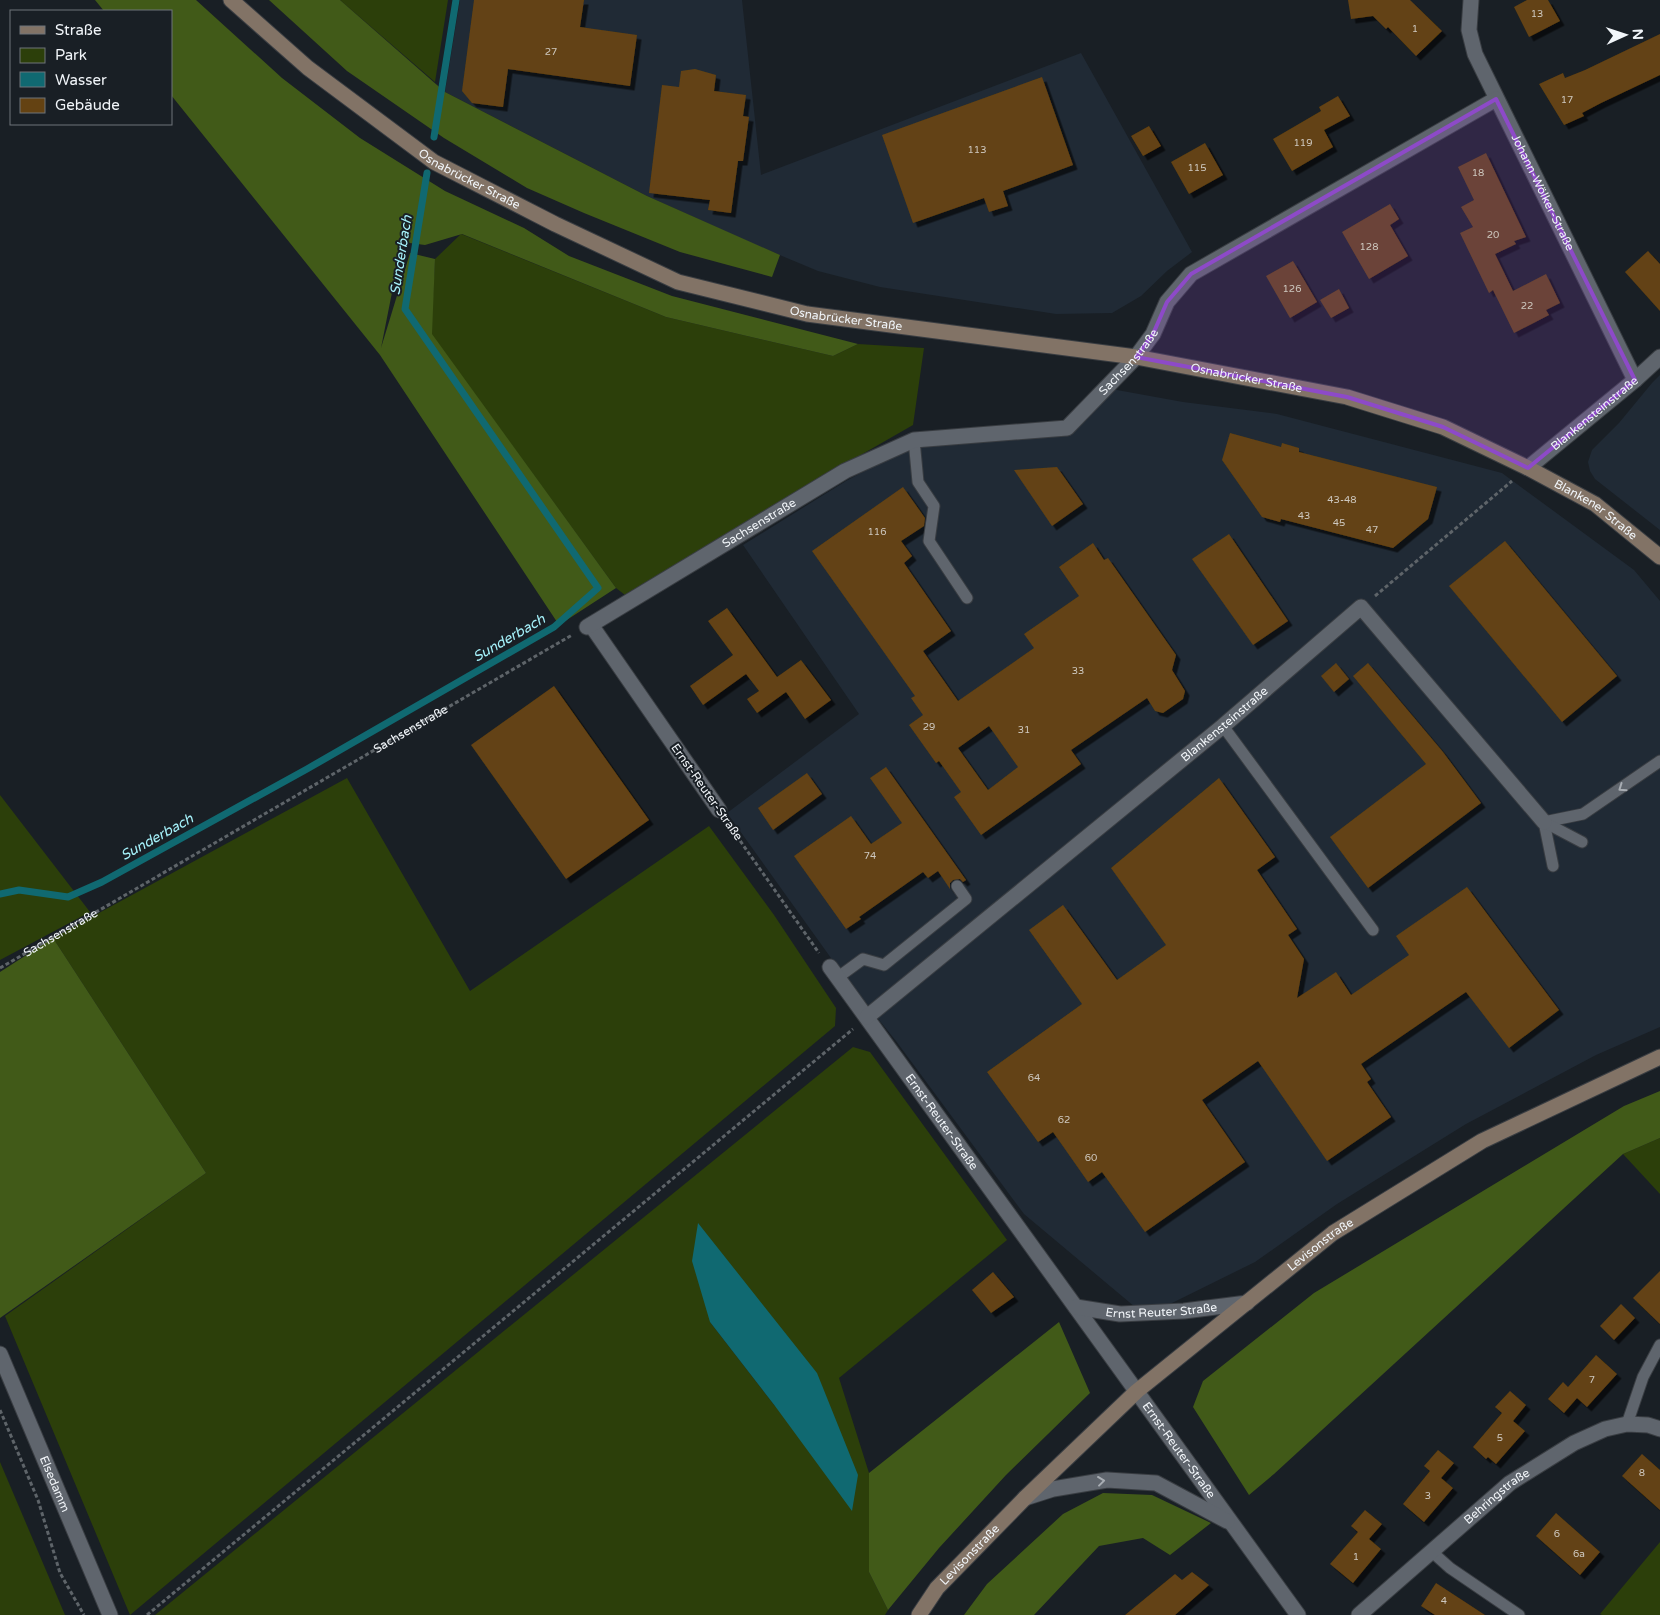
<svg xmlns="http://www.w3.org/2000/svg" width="1660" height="1615" font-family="'Varela Round',sans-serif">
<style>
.built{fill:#202a35}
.green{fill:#2c3f0a;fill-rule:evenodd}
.forest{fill:#415a18}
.water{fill:#106971}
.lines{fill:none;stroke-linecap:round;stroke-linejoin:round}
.stream{stroke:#106971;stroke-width:7}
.building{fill:#644212;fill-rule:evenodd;filter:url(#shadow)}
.service-casing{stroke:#393d42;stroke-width:13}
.minor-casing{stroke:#393d42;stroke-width:17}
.secondary-casing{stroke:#393d42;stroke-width:17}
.path{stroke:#5e6469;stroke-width:3;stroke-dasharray:4 2.5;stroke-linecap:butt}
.service{stroke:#5f656d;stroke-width:11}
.minor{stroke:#5f656d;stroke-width:15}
.secondary{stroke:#827366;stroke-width:15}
.oneway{stroke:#a8adb3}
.marked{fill:#8d4ac8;fill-opacity:0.2;stroke:#8d4ac8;stroke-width:4;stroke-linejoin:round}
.labels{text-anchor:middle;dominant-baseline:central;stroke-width:4;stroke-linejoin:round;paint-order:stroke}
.number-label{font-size:10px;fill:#cec8bf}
.street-label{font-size:12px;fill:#f1f5f9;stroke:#191f25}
.water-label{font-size:14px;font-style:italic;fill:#a6f2fb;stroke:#191f25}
</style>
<defs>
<filter id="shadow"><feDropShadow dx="4.5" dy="4.5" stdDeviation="0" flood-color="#0009"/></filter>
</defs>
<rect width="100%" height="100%" fill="#191f25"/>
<g class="built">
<polygon points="460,0 742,0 761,175 1081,53 1192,252 1167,271 1141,296 1112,313 1056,314 880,287 818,271 751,243 647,196 445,92"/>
<polygon points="1660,375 1660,530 1595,479 1590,471 1588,462 1592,450 1619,423 1652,383"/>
<polygon points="1106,388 1183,402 1277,414 1502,473 1634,570 1660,601 1660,1027 1596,1055 1466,1124 1337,1204 1255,1262 1168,1305 1135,1307 1024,1214 896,1041 846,979 727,813 859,714 743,545 846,481 917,443 1068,432"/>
</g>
<g class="green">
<polygon points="340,0 448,0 435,82"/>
<polygon points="461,234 666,317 833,356 858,344 924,348 913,425 845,464 625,595 616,588 431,334 435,259"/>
<polygon points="347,778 470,991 709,826 774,915 836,1008 835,1026 130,1615 5,1316 206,1173 53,938"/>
<polygon points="0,795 90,912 0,960"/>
<path d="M 853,1047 L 870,1052 L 1007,1240 L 839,1378 L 869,1473 L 869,1572 L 888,1610 L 885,1615 L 155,1615 ZM 710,1322 L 817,1373 L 775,1406 Z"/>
<polygon points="1660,1138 1660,1194 1623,1154"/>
<polygon points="0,1462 65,1615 0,1615"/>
<polygon points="1660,1542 1660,1615 1602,1615 1600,1614"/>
</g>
<g class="forest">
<polygon points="95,0 196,0 282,78 360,138 445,191 524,228 569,256 672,296 858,344 833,356 666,317 462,234 425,245 402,242 381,348 410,253 435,259 432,334 616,588 559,625 380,355 171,95 171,11 104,11"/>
<polygon points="269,0 340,0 445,92 647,196 780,255 772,277 680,252 584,213 527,188 444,138 347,71"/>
<polygon points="53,938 206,1173 0,1318 0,972"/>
<polygon points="1660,1091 1660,1138 1623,1154 1274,1474 1249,1495 1193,1407 1203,1381 1314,1293 1624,1106"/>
<polygon points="1059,1322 1090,1393 1006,1475 939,1548 888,1610 869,1572 869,1473"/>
<polygon points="1103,1493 1152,1495 1211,1523 1170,1555 1143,1538 1099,1546 1034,1615 964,1615 987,1584 1063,1514"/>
</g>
<polygon class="water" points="698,1223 817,1373 858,1475 852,1511 775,1406 710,1322 692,1261"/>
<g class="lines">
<g class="stream">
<polyline points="434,137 456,0"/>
<polyline points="0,894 19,890 68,897 102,882 307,769 554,627 598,588 405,309 427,173"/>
</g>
</g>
<g class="building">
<polygon points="474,0 584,0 580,27 637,35 630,86 508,69 503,107 472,103 462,91"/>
<polygon points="1348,0 1410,0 1442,31 1416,56 1388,27 1386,29 1373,16 1351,19"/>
<polygon points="1527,0 1548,0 1560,21 1529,37 1514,7"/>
<polygon points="1660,34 1660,75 1601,103 1582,113 1584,116 1564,125 1539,84 1563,73 1565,78 1585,70"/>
<polygon points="695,69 716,75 714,91 746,95 743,116 749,117 743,161 738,161 731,213 708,210 710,200 649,193 662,85 679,87 681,71"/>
<polygon points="1042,77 1073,165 1003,191 1008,206 989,212 984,198 913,223 882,135"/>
<polygon points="1338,96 1350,116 1324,130 1333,147 1292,171 1273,139 1321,111 1319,107"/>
<polygon points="1149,126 1161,146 1143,156 1131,136"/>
<polygon points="1205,143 1223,175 1189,194 1171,162"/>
<polygon points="1486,153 1526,237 1514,241 1516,244 1495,254 1513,291 1546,274 1560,303 1546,310 1549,315 1514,333 1493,290 1489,293 1460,233 1473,227 1461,207 1474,200 1458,167"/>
<polygon points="1390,204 1399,219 1390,225 1408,256 1369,279 1342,232"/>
<polygon points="1648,251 1660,264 1660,311 1625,272"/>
<polygon points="1293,261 1317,302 1290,318 1266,276"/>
<polygon points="1339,289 1349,308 1331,318 1320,300"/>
<polygon points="1230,433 1281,447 1282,443 1299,448 1299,452 1437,487 1428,519 1393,548 1281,519 1280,522 1262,517 1222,460"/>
<polygon points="1057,467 1083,504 1052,526 1014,470"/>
<path d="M 903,487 L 925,518 L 924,526 L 901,541 L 912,556 L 904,563 L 951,631 L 923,651 L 958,701 L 1034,648 L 1024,634 L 1079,596 L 1059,567 L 1093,543 L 1104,560 L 1108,558 L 1176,655 L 1172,670 L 1185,691 L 1183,699 L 1163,713 L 1155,711 L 1147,698 L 1071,750 L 1081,764 L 981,835 L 954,797 L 961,792 L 939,761 L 936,763 L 909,725 L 923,715 L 911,698 L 915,696 L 812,551 ZM 989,726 L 1018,767 L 988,790 L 958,748 Z"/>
<polygon points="1229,534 1288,621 1253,645 1192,559"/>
<polygon points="1505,541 1617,676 1562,722 1449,586"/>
<polygon points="727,608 777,677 801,660 831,700 805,719 786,692 757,713 747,699 759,691 746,674 703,705 690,686 733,655 708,621"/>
<polygon points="1336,663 1349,679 1334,692 1321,676"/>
<polygon points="1368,663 1443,752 1481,803 1368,888 1330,837 1426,764 1353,676"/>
<polygon points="554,686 649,820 566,879 471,745"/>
<polygon points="886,767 966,880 963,882 960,879 953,880 950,883 950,889 938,871 928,878 923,872 859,917 861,919 846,929 794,856 851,816 871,844 902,823 870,778"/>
<polygon points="807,773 822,794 773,830 758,808"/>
<polygon points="1219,778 1275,857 1257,870 1297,929 1288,935 1304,959 1297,998 1336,972 1351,995 1409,955 1396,936 1467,887 1559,1010 1509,1048 1466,992 1361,1064 1371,1079 1367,1082 1391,1117 1327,1161 1258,1061 1202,1100 1245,1162 1145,1232 1102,1172 1088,1182 1053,1132 1038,1142 987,1072 1082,1004 1029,930 1063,905 1117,980 1166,945 1111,868"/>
<polygon points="1660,1271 1660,1324 1633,1298"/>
<polygon points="993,1272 1014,1297 991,1313 972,1290"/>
<polygon points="1621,1304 1635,1318 1614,1340 1600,1326"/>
<polygon points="1596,1355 1617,1374 1587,1407 1577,1398 1564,1413 1548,1399 1563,1382 1568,1387"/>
<polygon points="1510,1391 1526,1405 1513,1421 1525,1431 1496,1464 1488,1457 1486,1459 1473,1447 1502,1413 1495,1407"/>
<polygon points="1438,1450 1454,1463 1441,1478 1453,1488 1424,1522 1403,1504 1430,1471 1424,1466"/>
<polygon points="1642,1454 1660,1470 1660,1510 1622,1476"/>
<polygon points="1365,1510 1382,1524 1369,1539 1381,1549 1353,1583 1330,1564 1358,1532 1351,1526"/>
<polygon points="1556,1513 1600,1552 1580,1575 1536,1536"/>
<polygon points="1192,1572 1209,1585 1175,1615 1125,1615 1175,1574 1182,1580"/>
<polygon points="1436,1583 1485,1615 1435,1615 1421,1606"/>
</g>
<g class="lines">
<defs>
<g id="service">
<polyline points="914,440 918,482 934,506 929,541 967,598"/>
<polyline points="1223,726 1373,930"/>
<polyline points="1544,822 1583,814 1660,761"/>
<polyline points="1544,822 1553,866"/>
<polyline points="1544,822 1582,842"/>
<polyline points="837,978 863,959 884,965 966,899 957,886"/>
<polyline points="1627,1424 1643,1377 1660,1345"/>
<polyline points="1431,1551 1450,1568 1519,1615"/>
</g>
<g id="minor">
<path id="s2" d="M 1471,0 L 1469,30 L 1475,54 L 1635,380"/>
<path id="s3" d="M 1528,468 L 1635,380 L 1660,357"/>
<polyline points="591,625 719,810"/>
<path id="s4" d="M 587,627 L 845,471 L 914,440 L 1067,428 L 1136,357 L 1153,334 L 1167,302 L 1191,274 L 1496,99"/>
<path id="s5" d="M 830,967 L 1298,1615"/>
<path id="s6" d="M 867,1017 L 1223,726 L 1361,607 L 1544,822"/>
<path id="s7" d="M 1076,1307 L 1120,1314 L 1184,1311 L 1247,1303"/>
<path id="s8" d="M 0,1354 L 110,1615"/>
<polyline points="1025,1498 1053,1489 1107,1480 1156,1483 1227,1521"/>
<path id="s9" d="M 1359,1615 L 1510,1483 L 1574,1443 L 1605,1429 L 1627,1424 L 1648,1425 L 1660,1429"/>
</g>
<g id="secondary">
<path id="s10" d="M 231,0 L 308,68 L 434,162 L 555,224 L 678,282 L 807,314 L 1136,357 L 1347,397 L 1443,427 L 1528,468 L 1595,504 L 1660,557"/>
<path id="s11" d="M 919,1615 L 937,1588 L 1025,1498 L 1137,1391 L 1333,1233 L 1482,1141 L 1660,1057"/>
</g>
</defs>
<use href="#service" class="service-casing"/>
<use href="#minor" class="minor-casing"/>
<use href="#secondary" class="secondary-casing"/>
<g class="path">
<polyline points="1375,596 1512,481"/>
<polyline points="729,825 819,953"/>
<path id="s1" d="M 0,968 L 572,635"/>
<polyline points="0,1410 38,1500 60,1573 84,1615"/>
<polyline points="147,1615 853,1029"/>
</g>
<use href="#service" class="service"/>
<use href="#minor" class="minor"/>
<use href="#secondary" class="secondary"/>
</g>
<defs><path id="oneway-chevron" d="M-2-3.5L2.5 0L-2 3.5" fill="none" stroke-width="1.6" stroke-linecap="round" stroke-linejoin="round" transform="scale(1.25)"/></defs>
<g class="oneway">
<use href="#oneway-chevron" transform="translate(1622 788) rotate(145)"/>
<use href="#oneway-chevron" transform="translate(1101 1481) rotate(-7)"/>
</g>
<path class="marked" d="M 1496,99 L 1635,380 L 1528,468 L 1443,427 L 1347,397 L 1136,357 L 1153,334 L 1167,302 L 1191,274 Z"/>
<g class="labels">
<g class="number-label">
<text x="1537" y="14">13</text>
<text x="1415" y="29">1</text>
<text x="551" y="52">27</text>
<text x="1567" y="100">17</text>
<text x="1303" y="143">119</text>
<text x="977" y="150">113</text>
<text x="1197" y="168">115</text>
<text x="1478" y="173">18</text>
<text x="1493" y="235">20</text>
<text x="1369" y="247">128</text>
<text x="1292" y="289">126</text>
<text x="1527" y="306">22</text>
<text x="1342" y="500">43-48</text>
<text x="1304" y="516">43</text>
<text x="1339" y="523">45</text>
<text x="1372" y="530">47</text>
<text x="877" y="532">116</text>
<text x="1078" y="671">33</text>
<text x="929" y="727">29</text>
<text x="1024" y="730">31</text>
<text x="870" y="856">74</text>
<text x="1034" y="1078">64</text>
<text x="1064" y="1120">62</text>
<text x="1091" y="1158">60</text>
<text x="1592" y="1380">7</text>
<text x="1500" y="1438">5</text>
<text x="1642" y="1473">8</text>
<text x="1428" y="1496">3</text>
<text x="1557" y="1534">6</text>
<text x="1579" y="1554">6a</text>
<text x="1356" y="1557">1</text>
<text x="1444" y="1601">4</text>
</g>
<g class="street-label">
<text stroke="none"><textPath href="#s10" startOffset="299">Osnabrücker Straße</textPath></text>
<text stroke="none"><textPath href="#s2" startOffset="209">Johann-Wölker-Straße</textPath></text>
<text stroke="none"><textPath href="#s10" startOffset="704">Osnabrücker Straße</textPath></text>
<text stroke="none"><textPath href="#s4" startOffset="621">Sachsenstraße</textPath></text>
<text stroke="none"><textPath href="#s10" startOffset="1109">Osnabrücker Straße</textPath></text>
<text stroke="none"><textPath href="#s3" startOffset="86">Blankensteinstraße</textPath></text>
<text stroke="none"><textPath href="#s10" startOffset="1486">Blankener Straße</textPath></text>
<text stroke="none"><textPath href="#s4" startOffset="201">Sachsenstraße</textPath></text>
<text stroke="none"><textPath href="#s6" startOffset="462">Blankensteinstraße</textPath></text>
<text stroke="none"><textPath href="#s1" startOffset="475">Sachsenstraße</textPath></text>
<text transform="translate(707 792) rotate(55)">Ernst-Reuter-Straße</text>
<text stroke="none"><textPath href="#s1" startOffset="70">Sachsenstraße</textPath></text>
<text stroke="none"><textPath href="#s5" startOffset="191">Ernst-Reuter-Straße</textPath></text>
<text stroke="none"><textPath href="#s11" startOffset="548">Levisonstraße</textPath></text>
<text stroke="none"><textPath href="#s7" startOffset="86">Ernst Reuter Straße</textPath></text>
<text stroke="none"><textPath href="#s5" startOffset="596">Ernst-Reuter-Straße</textPath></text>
<text stroke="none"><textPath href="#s8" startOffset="141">Elsedamm</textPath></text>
<text stroke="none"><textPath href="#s9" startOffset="182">Behringstraße</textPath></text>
<text stroke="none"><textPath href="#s11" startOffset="79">Levisonstraße</textPath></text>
</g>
<g class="water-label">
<text transform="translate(401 255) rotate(-81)">Sunderbach</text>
<text transform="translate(509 638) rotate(-30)">Sunderbach</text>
<text transform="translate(157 837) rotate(-29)">Sunderbach</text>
</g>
</g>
<rect x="10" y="10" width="162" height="115" fill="#191f25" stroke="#6f757a"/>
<rect x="20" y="26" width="25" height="8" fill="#827366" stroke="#6f757a"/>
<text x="55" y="35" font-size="15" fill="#f1f5f9">Straße</text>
<rect x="20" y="48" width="25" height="15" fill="#2c3f0a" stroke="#6f757a"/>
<text x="55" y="60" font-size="15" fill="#f1f5f9">Park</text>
<rect x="20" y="72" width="25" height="15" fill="#106971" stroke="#6f757a"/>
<text x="55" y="85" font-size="15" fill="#f1f5f9">Wasser</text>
<rect x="20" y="98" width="25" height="15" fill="#644212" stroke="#6f757a"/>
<text x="55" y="110" font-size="15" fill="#f1f5f9">Gebäude</text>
<g transform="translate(1625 35) rotate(87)" stroke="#191f25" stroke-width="4" paint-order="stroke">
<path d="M0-4L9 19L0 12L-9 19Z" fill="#f1f5f9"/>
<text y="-8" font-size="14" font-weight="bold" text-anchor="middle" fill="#f1f5f9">N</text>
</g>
</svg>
